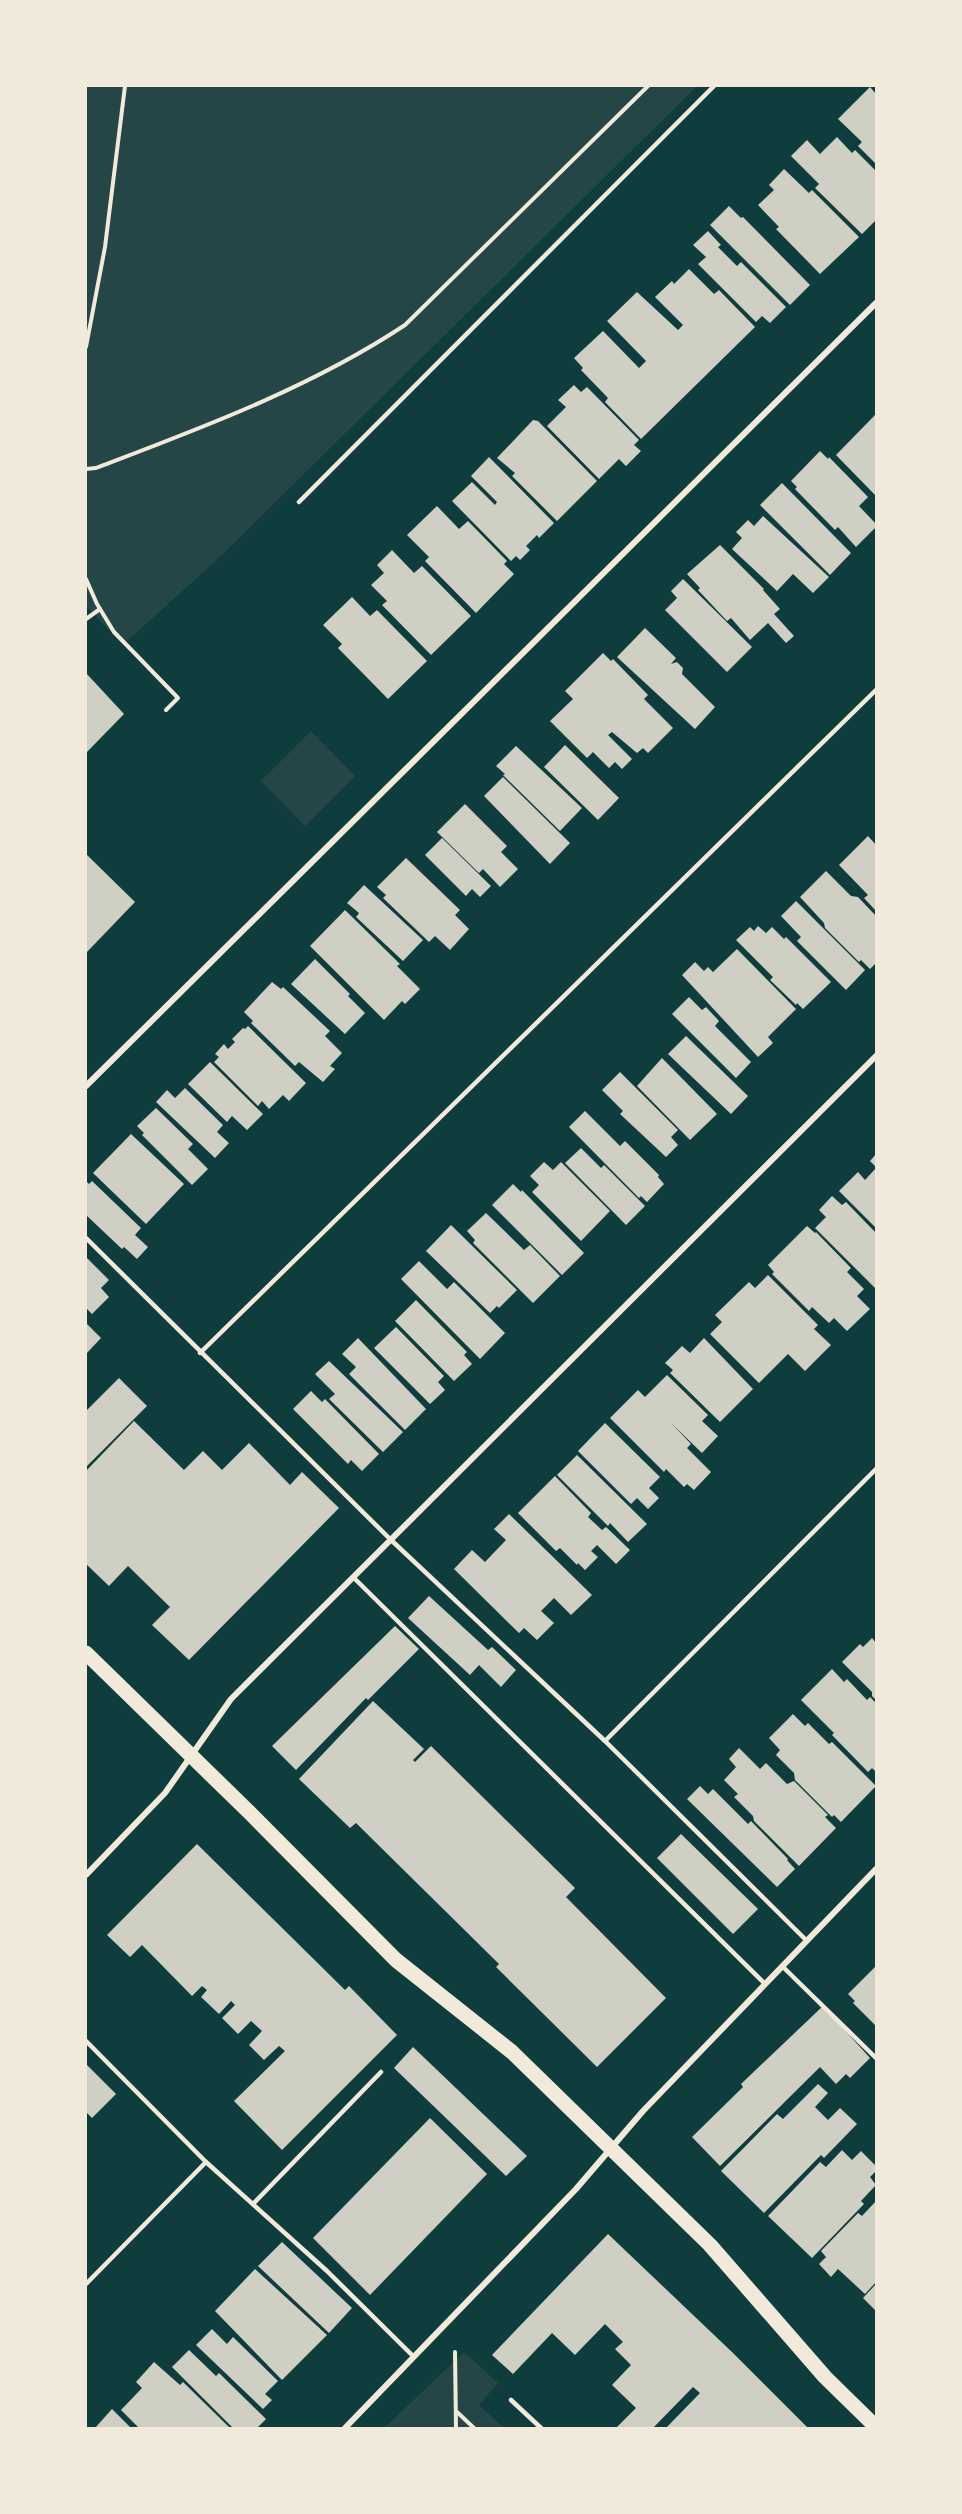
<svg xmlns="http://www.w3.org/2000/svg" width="962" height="2514" font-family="'Space Grotesk',sans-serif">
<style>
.green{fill:#244646}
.building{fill:#cfcfc3}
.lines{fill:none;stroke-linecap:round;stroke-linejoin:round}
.path{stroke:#f1e9da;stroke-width:4}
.service{stroke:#f1e9da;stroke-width:4.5}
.minor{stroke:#f1e9da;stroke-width:6}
.primary{stroke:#f1e9da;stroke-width:15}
</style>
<rect width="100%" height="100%" fill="#0f3d3e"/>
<g class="green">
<polygon points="86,86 697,86 222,555 123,645 86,606"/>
<polygon points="311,731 355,776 305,826 261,781"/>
<polygon points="464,2352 498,2383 479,2405 504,2428 384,2428"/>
</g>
<g class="building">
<polygon points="870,87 876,94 876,164 858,146 862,142 838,119"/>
<polygon points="837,137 852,153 855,150 876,171 876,220 862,234 815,188 819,184 791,156 807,140 820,154"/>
<polygon points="784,169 809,193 812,190 859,237 820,274 776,229 779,227 758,205 774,190 769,185"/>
<polygon points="729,206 741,218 743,217 810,285 790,305 710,225"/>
<polygon points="708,231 721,245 718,247 737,266 741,262 786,307 770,323 762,316 756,322 698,264 706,257 693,245"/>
<polygon points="689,269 714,294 719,290 755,327 641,439 605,402 608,398 581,370 583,368 574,358 603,331 639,368 646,361 607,321 637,292 678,330 683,325 655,297 672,281 674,284"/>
<polygon points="574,385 581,392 587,387 639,440 634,445 641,451 626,466 619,459 599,479 547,426 566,407 558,400"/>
<polygon points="876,414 876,496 836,455"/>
<polygon points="533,420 538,421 597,481 557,521 512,476 515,473 497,458"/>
<polygon points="820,451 828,459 829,457 868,497 859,506 876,524 876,527 856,547 838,527 835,530 795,489 797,487 791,481"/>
<polygon points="489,457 554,523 539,538 537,535 526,546 530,550 520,560 516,556 511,561 452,501 472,482 495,505 497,502 471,476"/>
<polygon points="782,483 851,553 830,575 760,505"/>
<polygon points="437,506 459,529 468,521 507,561 504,564 514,574 476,613 425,561 429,557 407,535"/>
<polygon points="763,516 829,577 813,593 793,574 777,591 732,549 742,538 736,532 748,520 754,526"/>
<polygon points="720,545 764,589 763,590 780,609 774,614 794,636 786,643 768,623 750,640 731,618 727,621 698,590 700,588 687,574"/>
<polygon points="392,550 414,573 422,566 471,616 431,655 382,605 387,601 371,585 384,573 377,565"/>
<polygon points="683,579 752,647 727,672 665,610 677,598 671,591"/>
<polygon points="352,597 370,616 377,610 427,661 388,699 338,648 342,644 323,625"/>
<polygon points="645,628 676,658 671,664 677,662 683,668 682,674 715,707 695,729 617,657"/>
<polygon points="603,653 611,661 613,659 648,695 644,699 673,728 648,753 643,748 637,753 612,732 608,735 632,759 622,769 615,762 609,768 593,752 587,758 550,721 573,699 565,691"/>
<polygon points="86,673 124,714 86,753"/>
<polygon points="565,745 619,798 598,820 544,767"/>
<polygon points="516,746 582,808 560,831 503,775 505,774 496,766"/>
<polygon points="503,777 570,843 550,864 484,796"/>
<polygon points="465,804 507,846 501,852 518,869 500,887 483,869 479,873 437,832"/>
<polygon points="868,836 876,845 876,911 864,898 868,895 839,865"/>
<polygon points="442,838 491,886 480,897 472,889 466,896 425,855"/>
<polygon points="86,854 135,902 86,953"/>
<polygon points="406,858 460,910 455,915 469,929 450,950 435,936 429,942 383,898 386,895 377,887"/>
<polygon points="826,871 851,896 858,897 876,916 876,963 870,969 861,960 859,962 825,928 824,923 800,897"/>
<polygon points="364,885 423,940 403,961 356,917 359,913 347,903"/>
<polygon points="796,901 865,970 846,990 797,941 801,937 781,916"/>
<polygon points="345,910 400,964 397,966 420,989 405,1004 402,1001 384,1020 310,946"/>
<polygon points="758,926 766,933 772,927 784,939 786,937 831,982 803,1009 797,1003 796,1005 770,980 773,977 736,940 750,927 754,931"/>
<polygon points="737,949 796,1009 768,1037 773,1043 758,1057 682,975 695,962 704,971 708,967 713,972"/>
<polygon points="315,959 350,994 348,996 365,1013 345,1034 291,984"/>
<polygon points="272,982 281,989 283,987 330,1031 325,1036 342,1053 330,1066 335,1069 323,1082 299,1062 295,1066 251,1023 253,1021 244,1012"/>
<polygon points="689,997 702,1010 706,1007 719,1021 715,1026 751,1062 736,1078 672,1014"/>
<polygon points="248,1026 306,1083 289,1101 283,1095 269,1109 262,1101 258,1106 214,1062 219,1057 215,1054 224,1044 228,1049 235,1042 232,1039 243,1028 245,1029"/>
<polygon points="686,1036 748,1096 731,1114 668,1054"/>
<polygon points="662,1058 717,1114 690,1140 637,1086"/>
<polygon points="210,1062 263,1114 247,1130 232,1116 227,1122 188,1084"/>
<polygon points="620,1072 678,1130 671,1137 678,1145 666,1157 620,1114 623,1111 602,1090"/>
<polygon points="185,1088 223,1125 217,1132 229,1143 215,1158 156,1102 167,1090 175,1098"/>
<polygon points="156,1108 193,1144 188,1149 208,1169 192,1185 142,1135 144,1133 137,1126"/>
<polygon points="585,1111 620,1146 625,1141 659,1175 658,1177 664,1184 647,1202 641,1196 639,1198 569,1127"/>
<polygon points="131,1134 184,1184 146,1224 93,1173"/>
<polygon points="581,1148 601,1168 604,1165 645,1206 626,1225 565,1163"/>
<polygon points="876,1154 876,1167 870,1161"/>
<polygon points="544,1162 553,1170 561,1162 610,1211 581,1241 532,1192 539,1185 530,1176"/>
<polygon points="876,1168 876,1228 839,1191 858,1172 865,1180"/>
<polygon points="86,1181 89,1184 92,1181 141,1228 135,1235 148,1247 137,1259 124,1247 122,1249 86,1215"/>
<polygon points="513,1184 521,1192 522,1190 584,1253 562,1275 492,1205"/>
<polygon points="832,1196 842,1205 846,1202 876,1233 876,1289 815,1228 826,1217 819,1210"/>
<polygon points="486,1213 524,1250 530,1245 560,1276 533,1303 473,1243 475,1240 467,1231"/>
<polygon points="451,1225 517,1290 499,1308 497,1306 490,1313 426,1251"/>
<polygon points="807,1226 815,1233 816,1232 851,1268 847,1272 864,1289 857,1296 870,1309 847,1331 834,1318 829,1323 812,1307 809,1311 772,1274 774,1272 768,1265"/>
<polygon points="86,1257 109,1280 101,1288 109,1297 92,1314 86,1308"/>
<polygon points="419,1261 447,1289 454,1282 505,1333 480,1359 401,1279"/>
<polygon points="768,1275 818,1325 814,1329 831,1345 805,1371 788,1354 759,1383 710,1334 722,1322 715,1315 749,1282 755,1288"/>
<polygon points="416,1300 467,1352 464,1355 472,1364 454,1381 395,1321"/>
<polygon points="86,1323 101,1338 86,1354"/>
<polygon points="396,1327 444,1376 438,1382 445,1390 430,1404 374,1348"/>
<polygon points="358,1338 426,1409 405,1430 349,1374 356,1367 342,1354"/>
<polygon points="704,1338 753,1389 720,1422 670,1373 673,1370 665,1363 682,1346 690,1353"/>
<polygon points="329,1361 403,1432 383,1452 329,1399 335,1394 315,1374"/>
<polygon points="667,1375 708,1415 702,1421 718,1436 702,1453 671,1423 691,1444 687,1448 711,1472 694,1490 687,1484 684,1487 666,1469 664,1472 610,1418 638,1390 645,1397"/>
<polygon points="119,1378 147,1406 86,1467 86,1411"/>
<polygon points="311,1391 322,1402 325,1399 379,1454 362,1471 351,1460 348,1464 293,1409"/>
<polygon points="134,1421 184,1470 203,1451 222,1470 249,1443 290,1485 302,1472 339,1508 189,1660 152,1625 170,1607 128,1566 109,1586 86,1564 86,1471"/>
<polygon points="605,1423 660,1477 649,1488 659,1498 648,1509 637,1498 631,1504 578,1451"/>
<polygon points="577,1455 647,1524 628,1542 610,1523 608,1526 557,1475"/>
<polygon points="555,1476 591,1513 588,1517 602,1530 606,1527 630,1550 616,1564 597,1545 591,1551 598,1557 585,1570 578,1563 577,1565 560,1548 556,1551 518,1513"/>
<polygon points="509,1514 592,1595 571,1615 554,1598 541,1611 554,1623 537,1640 524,1628 519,1633 454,1569 472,1550 485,1562 506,1540 494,1529"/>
<polygon points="429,1596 488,1650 492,1647 516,1670 501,1687 479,1665 470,1675 408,1618"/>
<polygon points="395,1626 419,1649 368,1700 366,1698 296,1770 272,1746"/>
<polygon points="872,1638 876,1643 876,1700 872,1696 872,1692 842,1662 860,1644 863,1647"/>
<polygon points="832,1669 844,1682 847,1679 867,1700 870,1697 876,1703 876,1772 872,1768 868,1772 832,1735 834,1733 801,1700"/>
<polygon points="373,1701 424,1749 413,1760 415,1762 431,1746 575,1888 566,1897 666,1998 597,2067 496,1967 499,1964 356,1823 350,1828 299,1779"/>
<polygon points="793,1714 805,1726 808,1723 829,1744 832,1742 876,1786 841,1822 834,1815 832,1817 795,1780 794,1773 776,1755 780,1750 769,1738"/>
<polygon points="739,1748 760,1769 766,1763 787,1784 794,1781 828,1815 825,1817 836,1828 799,1866 754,1821 753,1816 734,1797 738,1794 724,1780 736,1767 729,1759"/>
<polygon points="700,1786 708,1794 713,1789 748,1824 751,1821 788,1859 787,1860 795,1869 777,1887 687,1799"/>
<polygon points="681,1834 758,1909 733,1934 657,1858"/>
<polygon points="197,1844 345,1990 349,1986 397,2035 282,2150 234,2101 285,2051 279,2046 264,2060 249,2045 262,2031 251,2021 238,2034 222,2018 235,2005 231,2001 219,2014 201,1997 207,1990 202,1986 192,1996 142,1945 130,1957 107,1935"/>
<polygon points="876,1966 876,2026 853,2003 855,2001 848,1994"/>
<polygon points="823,2006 870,2058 850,2078 846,2074 836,2084 820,2067 720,2166 692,2137 743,2087 741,2084"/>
<polygon points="413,2047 527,2156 506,2176 394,2068"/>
<polygon points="86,2064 116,2094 92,2118 86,2112"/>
<polygon points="818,2084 828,2093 815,2107 828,2120 840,2108 857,2124 824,2158 821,2155 764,2213 721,2171 777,2114 783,2119"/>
<polygon points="430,2118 487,2174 370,2295 313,2238"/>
<polygon points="842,2150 852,2160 861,2151 876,2166 876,2171 870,2177 876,2185 861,2201 864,2204 812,2258 768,2216 820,2162 826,2167"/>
<polygon points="876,2201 876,2282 865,2294 838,2269 831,2277 819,2264 826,2257 821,2251 858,2213 862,2216"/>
<polygon points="608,2234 733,2353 808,2428 666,2428 700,2393 693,2387 653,2428 616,2428 636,2408 612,2385 631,2365 615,2349 623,2342 605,2324 575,2355 552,2333 513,2374 492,2355"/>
<polygon points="282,2242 352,2308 329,2333 258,2266"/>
<polygon points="255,2269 327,2335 282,2380 215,2311"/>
<polygon points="876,2284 876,2311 863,2298"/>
<polygon points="212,2329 227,2344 233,2337 278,2381 265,2394 272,2400 263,2409 196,2345"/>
<polygon points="189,2350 216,2376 219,2373 266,2419 257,2428 233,2428 172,2367"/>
<polygon points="154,2362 180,2385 183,2382 230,2428 139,2428 121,2410 142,2388 136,2382"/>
<polygon points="112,2409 131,2428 95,2428"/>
</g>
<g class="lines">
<g class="path">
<polyline points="86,347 105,247 125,86"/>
<path d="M 86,469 L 96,468 C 201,428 310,388 405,325 L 648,86"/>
<polyline points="86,579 97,604 114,632 178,698 166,710"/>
<polyline points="86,619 100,609"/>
<polyline points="455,2352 456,2428"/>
<polyline points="457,2412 474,2428"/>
</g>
<g class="service">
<polyline points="299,502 714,86"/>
<polyline points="86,1238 390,1539 605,1741 807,1941"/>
<polyline points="200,1353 876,690"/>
<polyline points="353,1577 765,1984"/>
<polyline points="605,1741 876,1469"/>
<polyline points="782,1966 876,2058"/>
<polyline points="86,2041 206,2162 327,2271 413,2356"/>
<polyline points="253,2204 381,2072"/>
<polyline points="86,2284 206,2162"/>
<polyline points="511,2400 541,2428"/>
</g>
<g class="minor">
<polyline points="86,1086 876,303"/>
<polyline points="86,1875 165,1793 231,1699 876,1056"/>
<polyline points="345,2428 576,2189 643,2111 876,1869"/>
</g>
<polyline class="primary" points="86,1653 251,1814 396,1960 512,2052 710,2245 825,2377 876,2427"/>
</g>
<rect width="962" height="2514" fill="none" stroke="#f1e9da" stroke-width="174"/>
</svg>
